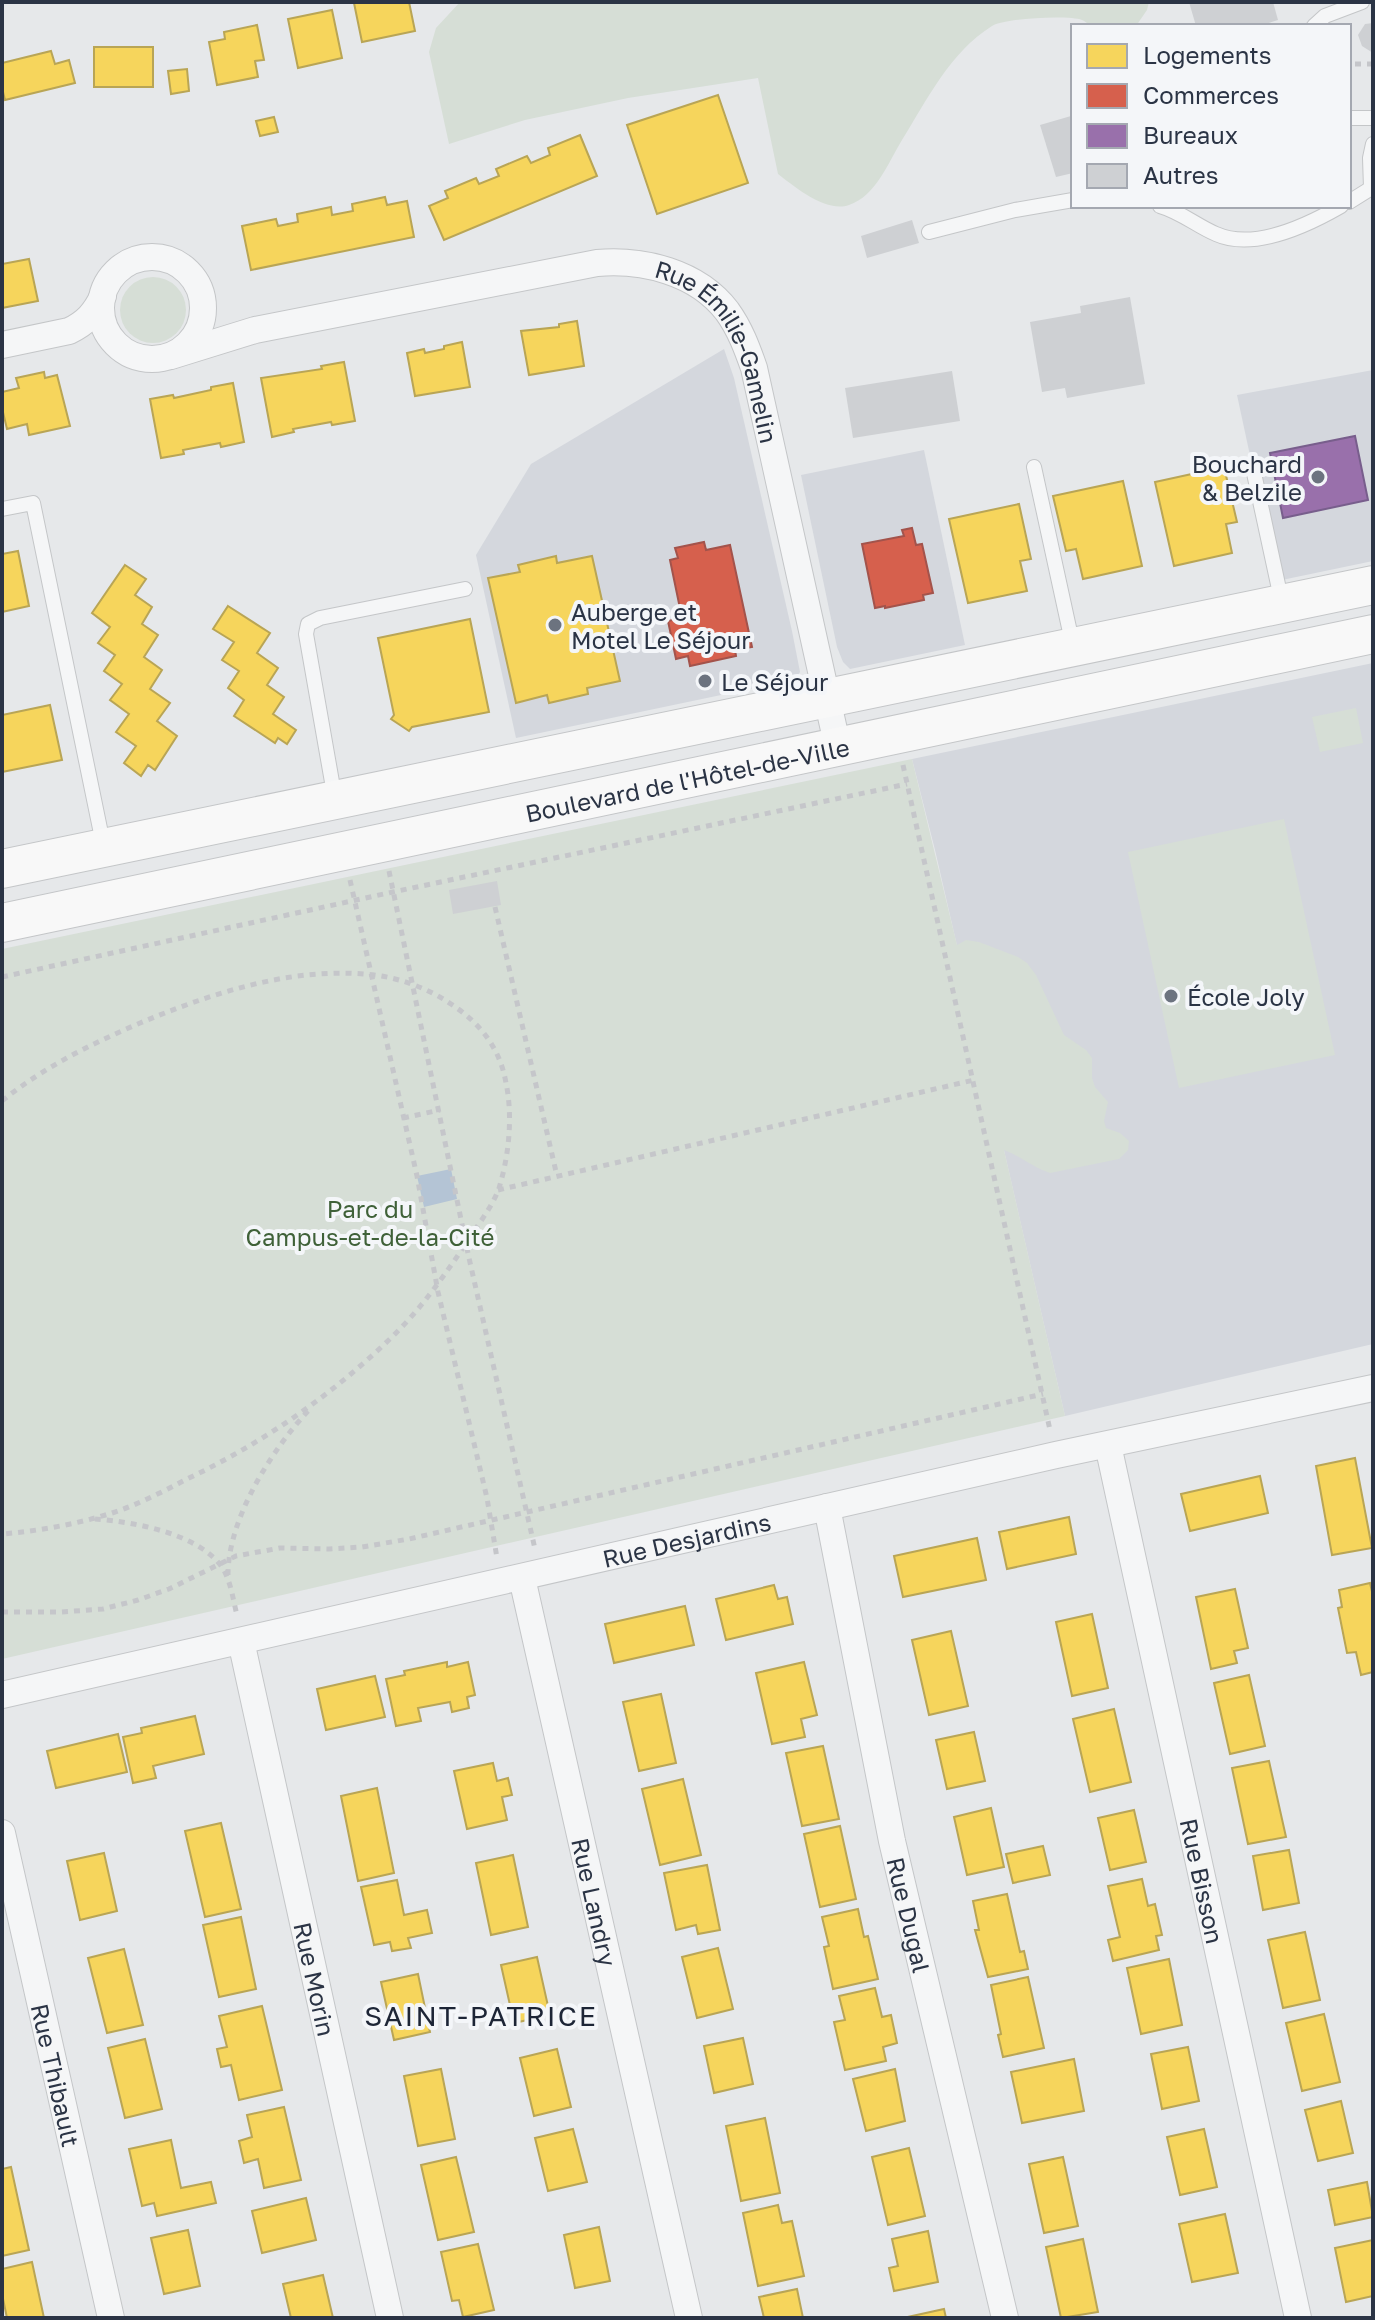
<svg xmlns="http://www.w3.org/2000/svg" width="1375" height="2320" font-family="'Golos Text',sans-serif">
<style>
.built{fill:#d4d7dd}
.green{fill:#d6ded6}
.water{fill:#b4c4d5}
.homes{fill:#f6d55c;stroke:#b9a555;stroke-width:2}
.shops{fill:#d6604d;stroke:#a3534b;stroke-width:2}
.offices{fill:#9970ab;stroke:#785e8c;stroke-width:2}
.building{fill:#ced0d3}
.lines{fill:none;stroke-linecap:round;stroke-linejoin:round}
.service-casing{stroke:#c4c6c8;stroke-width:16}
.minor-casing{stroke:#c4c6c8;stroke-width:28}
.secondary-casing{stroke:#c4c6c8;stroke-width:40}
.path{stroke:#c5c6ca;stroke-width:5;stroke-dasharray:6 6;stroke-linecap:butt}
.service{stroke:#f5f6f7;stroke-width:14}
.minor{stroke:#f5f6f7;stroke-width:26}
.secondary{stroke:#f8f8f8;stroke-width:38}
.poi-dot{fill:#6c737f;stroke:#f4f6f9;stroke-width:3}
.labels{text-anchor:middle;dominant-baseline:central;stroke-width:8;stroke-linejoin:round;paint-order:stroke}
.street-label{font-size:24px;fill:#2b3445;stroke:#f4f6f9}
.poi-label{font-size:24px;fill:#2b3445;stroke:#f4f6f9;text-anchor:start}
.park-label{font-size:24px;fill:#3f6138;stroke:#f4f6f9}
.quarter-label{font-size:28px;letter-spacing:2px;fill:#1d2536;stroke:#f4f6f9}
</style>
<rect width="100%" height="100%" fill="#e6e8ea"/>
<g class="built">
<polygon points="724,349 734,378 792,631 800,672 798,675 792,680 516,738 476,555 531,464"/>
<polygon points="1373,370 1373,561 1277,581 1237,395"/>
<polygon points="924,450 965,645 850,669 843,662 837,647 801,475"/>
<polygon points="1373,663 1373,1344 1065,1416 935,850 912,759"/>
</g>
<g class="green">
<path d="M 460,2 L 1149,2 L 1147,10 L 1136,26 C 1123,26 1105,29 1093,26 C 1088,25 1087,22 1082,20 C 1069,15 1004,18 992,26 C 950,52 927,100 902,140 C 888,163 876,196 849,205 C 826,213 795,187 778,174 L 758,78 L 628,98 L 525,120 L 449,144 L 429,52 L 436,28 Z"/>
<circle cx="153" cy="310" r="33"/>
<polygon points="1356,708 1363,743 1320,752 1312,717"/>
<path d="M 912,759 L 957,945 L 966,940 L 979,942 L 1018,957 L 1027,963 L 1036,975 L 1064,1035 L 1086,1050 L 1092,1058 L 1092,1078 L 1095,1087 L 1108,1102 L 1104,1121 L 1106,1128 L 1120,1133 L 1129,1141 L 1128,1150 L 1119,1159 L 1050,1173 C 1034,1168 1020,1156 1004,1150 L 1065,1416 L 2,1659 L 2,949 Z"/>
<polygon points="1284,819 1335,1055 1179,1088 1128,852"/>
</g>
<polygon class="water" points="451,1169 457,1199 424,1207 417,1176"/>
<g class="homes">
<polygon points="359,2 409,2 415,31 362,42 354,3"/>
<polygon points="332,10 342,58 298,68 288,19"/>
<polygon points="257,25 264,60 255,61 258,77 217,85 209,42 225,39 224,32"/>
<rect x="94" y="47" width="59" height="40"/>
<polygon points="51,51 55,64 69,60 75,83 5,100 2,88 2,63"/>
<polygon points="187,69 189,91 171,94 168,71"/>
<polygon points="718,95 748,183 657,214 627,125"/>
<polygon points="274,117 278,132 260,136 256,121"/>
<polygon points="580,135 597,176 444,240 429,206 448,198 445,191 476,178 479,184 499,176 496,169 527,156 531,163 550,155 548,148"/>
<polygon points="385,197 387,205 407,201 414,237 251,270 242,226 276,219 278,226 298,222 297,214 331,207 332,215 353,211 352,204"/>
<polygon points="29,259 38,301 2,308 2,264"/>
<polygon points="577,321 584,366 529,375 521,331 559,327 559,324"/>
<polygon points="462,342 470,387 415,396 407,353 424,349 425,353 444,349 444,346"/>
<polygon points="344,362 355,421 332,425 331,422 293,429 294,432 272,437 261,378 322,369 321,366"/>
<polygon points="44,372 45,378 57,375 70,426 29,435 27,424 7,429 2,408 2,392 19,388 16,378"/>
<polygon points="233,383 244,442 221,447 220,443 183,450 184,454 161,458 150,399 173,395 174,398 211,390 211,387"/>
<polygon points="1224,467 1237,522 1226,524 1232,553 1174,566 1155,482"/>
<polygon points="1123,481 1142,566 1083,579 1076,549 1066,551 1053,496"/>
<polygon points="1019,504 1031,559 1020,561 1027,591 968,603 949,519"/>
<polygon points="18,551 29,606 2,612 2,554"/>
<polygon points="556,556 557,563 592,556 620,681 587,688 588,694 549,703 547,695 516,703 488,578 520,572 518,565"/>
<polygon points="125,565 146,579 135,595 152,607 142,624 158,635 144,657 162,670 150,689 170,703 157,721 177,736 155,770 148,765 141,776 124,763 136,746 116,732 129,714 110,700 122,684 104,671 115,655 98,643 110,627 92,613"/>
<polygon points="228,606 270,633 257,653 278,668 267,685 284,697 273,714 296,730 287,744 278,738 275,743 234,716 244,700 228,688 239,671 222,660 234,642 213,629"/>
<polygon points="470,619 489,712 412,727 409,731 391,719 394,715 378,638"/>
<polygon points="50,705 62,760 2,772 2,715"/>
<polygon points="1355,1458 1372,1548 1332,1555 1316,1466"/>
<polygon points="1260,1476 1268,1513 1190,1531 1181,1494"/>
<polygon points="1069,1517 1076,1554 1007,1569 999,1532"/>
<polygon points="977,1538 986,1580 903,1597 894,1556"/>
<polygon points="1370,1583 1373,1596 1373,1672 1361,1675 1356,1652 1347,1653 1338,1608 1342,1607 1339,1590"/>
<polygon points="774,1585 778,1599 787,1597 793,1624 726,1640 716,1599"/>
<polygon points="1235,1589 1248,1648 1234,1651 1237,1663 1211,1669 1196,1597"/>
<polygon points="685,1606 694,1645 614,1663 605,1624"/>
<polygon points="1092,1614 1108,1688 1072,1696 1056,1622"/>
<polygon points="951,1631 968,1706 929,1715 912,1640"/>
<polygon points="447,1662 447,1667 468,1662 475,1695 467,1697 469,1708 452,1712 450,1702 418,1708 421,1721 396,1726 386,1679 405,1675 404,1671"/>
<polygon points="804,1662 817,1715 801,1719 805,1737 772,1744 756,1673"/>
<polygon points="1249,1675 1265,1746 1230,1754 1214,1683"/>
<polygon points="375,1676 385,1717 326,1730 317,1689"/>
<polygon points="661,1694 676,1763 639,1771 623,1702"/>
<polygon points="1114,1709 1131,1782 1090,1792 1073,1719"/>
<polygon points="195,1716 204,1754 153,1766 156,1778 133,1783 123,1737 142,1733 141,1728"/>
<polygon points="974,1732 985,1781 947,1789 936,1740"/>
<polygon points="118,1734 127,1772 56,1788 47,1751"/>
<polygon points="823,1746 839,1819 802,1826 786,1753"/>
<polygon points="1269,1761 1286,1837 1248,1844 1232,1768"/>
<polygon points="493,1763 497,1781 508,1778 512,1795 502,1797 507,1820 467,1829 454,1771"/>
<polygon points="683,1779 701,1855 660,1865 642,1789"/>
<polygon points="377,1788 394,1873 358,1881 341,1796"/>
<polygon points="991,1808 1004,1867 967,1875 954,1817"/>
<polygon points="1134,1810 1146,1862 1110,1870 1098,1818"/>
<polygon points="221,1823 241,1909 205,1917 185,1831"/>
<polygon points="840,1826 856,1899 820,1907 804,1834"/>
<polygon points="1043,1846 1050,1875 1013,1883 1006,1854"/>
<polygon points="1289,1850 1299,1903 1263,1910 1253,1856"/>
<polygon points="104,1853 117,1911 80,1920 67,1861"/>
<polygon points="513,1855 528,1927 491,1935 476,1863"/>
<polygon points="707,1865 720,1930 698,1934 696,1925 676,1930 664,1873"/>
<polygon points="1142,1879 1148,1906 1155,1904 1162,1935 1156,1936 1159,1950 1113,1961 1108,1940 1120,1937 1108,1886"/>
<polygon points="397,1880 404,1915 427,1910 432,1933 408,1938 411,1948 392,1951 390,1942 374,1945 361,1887"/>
<polygon points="1007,1894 1020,1952 1024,1951 1028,1969 988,1977 975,1930 979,1930 973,1901"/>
<polygon points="858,1909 864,1937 868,1936 878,1979 833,1989 824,1947 829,1946 822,1917"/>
<polygon points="241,1917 256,1989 219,1997 203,1925"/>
<polygon points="1305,1932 1320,2000 1283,2008 1268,1940"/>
<polygon points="718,1948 733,2009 697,2018 682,1957"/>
<polygon points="124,1949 143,2025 107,2033 88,1958"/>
<polygon points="537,1957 550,2015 514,2023 501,1965"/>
<polygon points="1169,1959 1182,2025 1141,2034 1127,1968"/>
<polygon points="418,1974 430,2032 394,2040 381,1982"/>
<polygon points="1028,1977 1044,2048 1003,2057 998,2035 1001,2034 991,1985"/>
<polygon points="875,1988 882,2017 891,2015 897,2043 883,2047 886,2061 845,2070 834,2022 845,2020 839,1996"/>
<polygon points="262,2006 282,2090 239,2100 231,2065 221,2067 217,2049 227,2047 219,2016"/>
<polygon points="1324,2014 1340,2082 1302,2091 1286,2023"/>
<polygon points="743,2038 753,2084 714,2093 704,2046"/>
<polygon points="145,2039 162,2109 125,2118 108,2048"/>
<polygon points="1188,2047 1199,2101 1162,2109 1151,2054"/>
<polygon points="557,2049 571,2107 534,2116 520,2058"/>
<polygon points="1074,2059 1084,2111 1022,2123 1011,2072"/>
<polygon points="441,2069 455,2139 418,2146 404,2076"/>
<polygon points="895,2069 905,2121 866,2131 853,2079"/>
<polygon points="1341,2101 1353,2153 1318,2161 1305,2110"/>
<polygon points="284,2107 301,2180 264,2188 258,2159 244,2163 239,2141 252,2137 247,2115"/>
<polygon points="765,2118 780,2193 741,2201 726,2126"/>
<polygon points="573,2129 587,2182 548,2191 535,2138"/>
<polygon points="1204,2129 1217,2187 1180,2195 1167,2137"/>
<polygon points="171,2140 181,2188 211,2182 216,2203 157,2216 154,2203 142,2206 129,2149"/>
<polygon points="909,2148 925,2216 888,2225 872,2157"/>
<polygon points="456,2157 474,2232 438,2240 421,2165"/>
<polygon points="1063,2157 1078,2226 1044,2233 1029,2164"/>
<polygon points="11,2167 29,2250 2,2256 2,2169"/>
<polygon points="1367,2182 1373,2217 1335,2225 1328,2190"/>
<polygon points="306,2198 316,2240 262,2253 252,2211"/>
<polygon points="778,2205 782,2223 792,2221 804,2276 758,2286 743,2213"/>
<polygon points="1225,2214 1238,2273 1192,2282 1179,2224"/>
<polygon points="599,2227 610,2281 575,2288 564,2235"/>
<polygon points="188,2230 200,2286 164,2294 151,2238"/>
<polygon points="928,2231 938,2282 894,2291 889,2268 898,2266 892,2239"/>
<polygon points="1083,2239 1098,2312 1061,2318 1046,2247"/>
<polygon points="1373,2240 1373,2296 1346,2302 1335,2248"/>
<polygon points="478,2244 494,2310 463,2317 459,2300 452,2301 441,2252"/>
<polygon points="32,2262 44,2318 7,2318 2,2294 2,2269"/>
<polygon points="323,2275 333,2318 291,2318 283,2284"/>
<polygon points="797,2289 803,2318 764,2318 759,2297"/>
<polygon points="944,2309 946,2318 903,2318"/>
</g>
<g class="shops">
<polygon points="912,528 916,545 922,544 933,593 923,595 924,600 885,608 885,606 875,608 862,544 904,536 902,530"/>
<polygon points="704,542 706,550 730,545 752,647 735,650 736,656 690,666 688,656 676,659 668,621 682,618 670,560 678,558 675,548"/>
</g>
<polygon class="offices" points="1355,436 1368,500 1283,518 1270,453"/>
<g class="building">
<polygon points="1189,2 1273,2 1278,20 1259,26 1196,26"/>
<polygon points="1373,23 1373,53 1362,46 1358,35 1365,24"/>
<polygon points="1071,116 1073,173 1056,177 1040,125"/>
<polygon points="912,220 919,243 867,258 861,236"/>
<polygon points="1130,297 1145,384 1067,398 1065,388 1042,392 1030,322 1081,313 1080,306"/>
<polygon points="952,371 960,421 853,438 845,388"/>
<polygon points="497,881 501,905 453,914 449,890"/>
</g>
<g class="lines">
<defs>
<g id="service">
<polyline points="1314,26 1325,16 1362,2"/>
<polyline points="1349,118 1373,118"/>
<polyline points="1371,188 1370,158 1373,144"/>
<polyline points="1349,202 1373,187"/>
<path d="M 1160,206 C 1181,212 1197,226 1216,234 C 1254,251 1308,225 1341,206"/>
<polyline points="929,232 1015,210 1073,200"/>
<polyline points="1252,464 1282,603"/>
<polyline points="1034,467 1073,646"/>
<polyline points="2,509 33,503 104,848"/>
<polyline points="335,799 306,634 308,624 320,618 465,589"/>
</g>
<g id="minor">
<circle cx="152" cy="308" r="51"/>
<path d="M 2,345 L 69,331 C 86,323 95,313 103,296"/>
<path id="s1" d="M 171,356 L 255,330 L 597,263 C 643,259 697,272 727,311 C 740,329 747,348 754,368 L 838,748"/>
<path id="s2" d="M 1108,1445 L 1298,2318"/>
<path id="s3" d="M 827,1507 L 892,1841 L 1005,2318"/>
<path id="s4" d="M 522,1578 L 689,2318"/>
<path id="s5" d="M 241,1641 L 390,2318"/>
<path id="s6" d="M 2,1695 L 1056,1455 L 1373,1388"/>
<path id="s7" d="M 2,1833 L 111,2318"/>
</g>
<g id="secondary">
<polyline points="2,869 1373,585"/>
<path id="s8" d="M 2,923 C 459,825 917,734 1373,634"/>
</g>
</defs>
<use href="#service" class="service-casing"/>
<use href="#minor" class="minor-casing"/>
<use href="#secondary" class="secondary-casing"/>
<g class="path">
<polyline points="1355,64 1373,64"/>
<polyline points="903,765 1050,1430"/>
<polyline points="389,871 469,1258 535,1549"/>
<polyline points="350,880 417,1176 438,1292 487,1498 497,1558"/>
<polyline points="495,907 557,1176"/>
<polyline points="2,977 393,892 907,784"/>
<path d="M 2,1101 C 44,1067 91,1044 140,1023 C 210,994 287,968 364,974 C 395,976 426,987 451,1004 C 480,1023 500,1048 506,1083 C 513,1116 509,1156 499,1188 C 492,1208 476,1227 465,1245 C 444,1276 422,1307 396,1333 C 334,1394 263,1443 185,1480 C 162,1492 137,1505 112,1513 C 77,1524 39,1531 2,1534"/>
<polyline points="403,1118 440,1110"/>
<polyline points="498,1190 974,1080"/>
<path d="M 95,1519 C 134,1522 197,1533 222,1567 C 231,1581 233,1600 237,1615"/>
<path d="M 228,1575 C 228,1519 271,1451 308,1411"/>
<polyline points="2,1612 61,1612 103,1609 138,1600 169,1589 236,1556 280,1548 329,1549 362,1547 409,1539 1043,1394"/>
</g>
<use href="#service" class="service"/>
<use href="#minor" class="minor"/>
<use href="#secondary" class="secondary"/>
</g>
<g class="poi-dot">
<circle cx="1318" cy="477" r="8"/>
<circle cx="555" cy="625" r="8"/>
<circle cx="705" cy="681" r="8"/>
<circle cx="1171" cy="996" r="8"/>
</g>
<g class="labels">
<g class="street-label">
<text stroke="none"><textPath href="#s1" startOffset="608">Rue Émilie-Gamelin</textPath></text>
<text stroke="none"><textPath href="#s8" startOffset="700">Boulevard de l'Hôtel-de-Ville</textPath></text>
<text stroke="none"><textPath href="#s6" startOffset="702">Rue Desjardins</textPath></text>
<text stroke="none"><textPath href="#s2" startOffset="446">Rue Bisson</textPath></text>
<text stroke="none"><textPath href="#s4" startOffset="332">Rue Landry</textPath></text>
<text stroke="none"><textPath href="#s3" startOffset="416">Rue Dugal</textPath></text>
<text stroke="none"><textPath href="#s5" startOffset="346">Rue Morin</textPath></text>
<text stroke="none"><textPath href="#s7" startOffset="248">Rue Thibault</textPath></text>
</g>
<g class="poi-label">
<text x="1302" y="463" text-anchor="end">Bouchard<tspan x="1302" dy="28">&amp; Belzile</tspan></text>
<text x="571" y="611">Auberge et<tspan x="571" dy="28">Motel Le Séjour</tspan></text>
<text x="721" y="681">Le Séjour</text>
<text x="1187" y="996">École Joly</text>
</g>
<g class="park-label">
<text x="370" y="1208">Parc du<tspan x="370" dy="28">Campus-et-de-la-Cité</tspan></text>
</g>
<g class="quarter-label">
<text x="481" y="2015">SAINT-PATRICE</text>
</g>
</g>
<rect width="1375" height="2320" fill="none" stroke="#2b3445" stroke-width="8"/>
<rect x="1071" y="24" width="280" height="184" fill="#f4f6f9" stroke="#a4a8b1" stroke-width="2"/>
<rect x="1087" y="44" width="40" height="24" fill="#f6d55c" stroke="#a4a8b1" stroke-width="2"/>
<text x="1143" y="64" font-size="24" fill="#2b3445">Logements</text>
<rect x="1087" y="84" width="40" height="24" fill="#d6604d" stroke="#a4a8b1" stroke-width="2"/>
<text x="1143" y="104" font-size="24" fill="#2b3445">Commerces</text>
<rect x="1087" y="124" width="40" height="24" fill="#9970ab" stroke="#a4a8b1" stroke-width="2"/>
<text x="1143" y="144" font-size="24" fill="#2b3445">Bureaux</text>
<rect x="1087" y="164" width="40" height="24" fill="#ced0d3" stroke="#a4a8b1" stroke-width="2"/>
<text x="1143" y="184" font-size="24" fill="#2b3445">Autres</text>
</svg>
